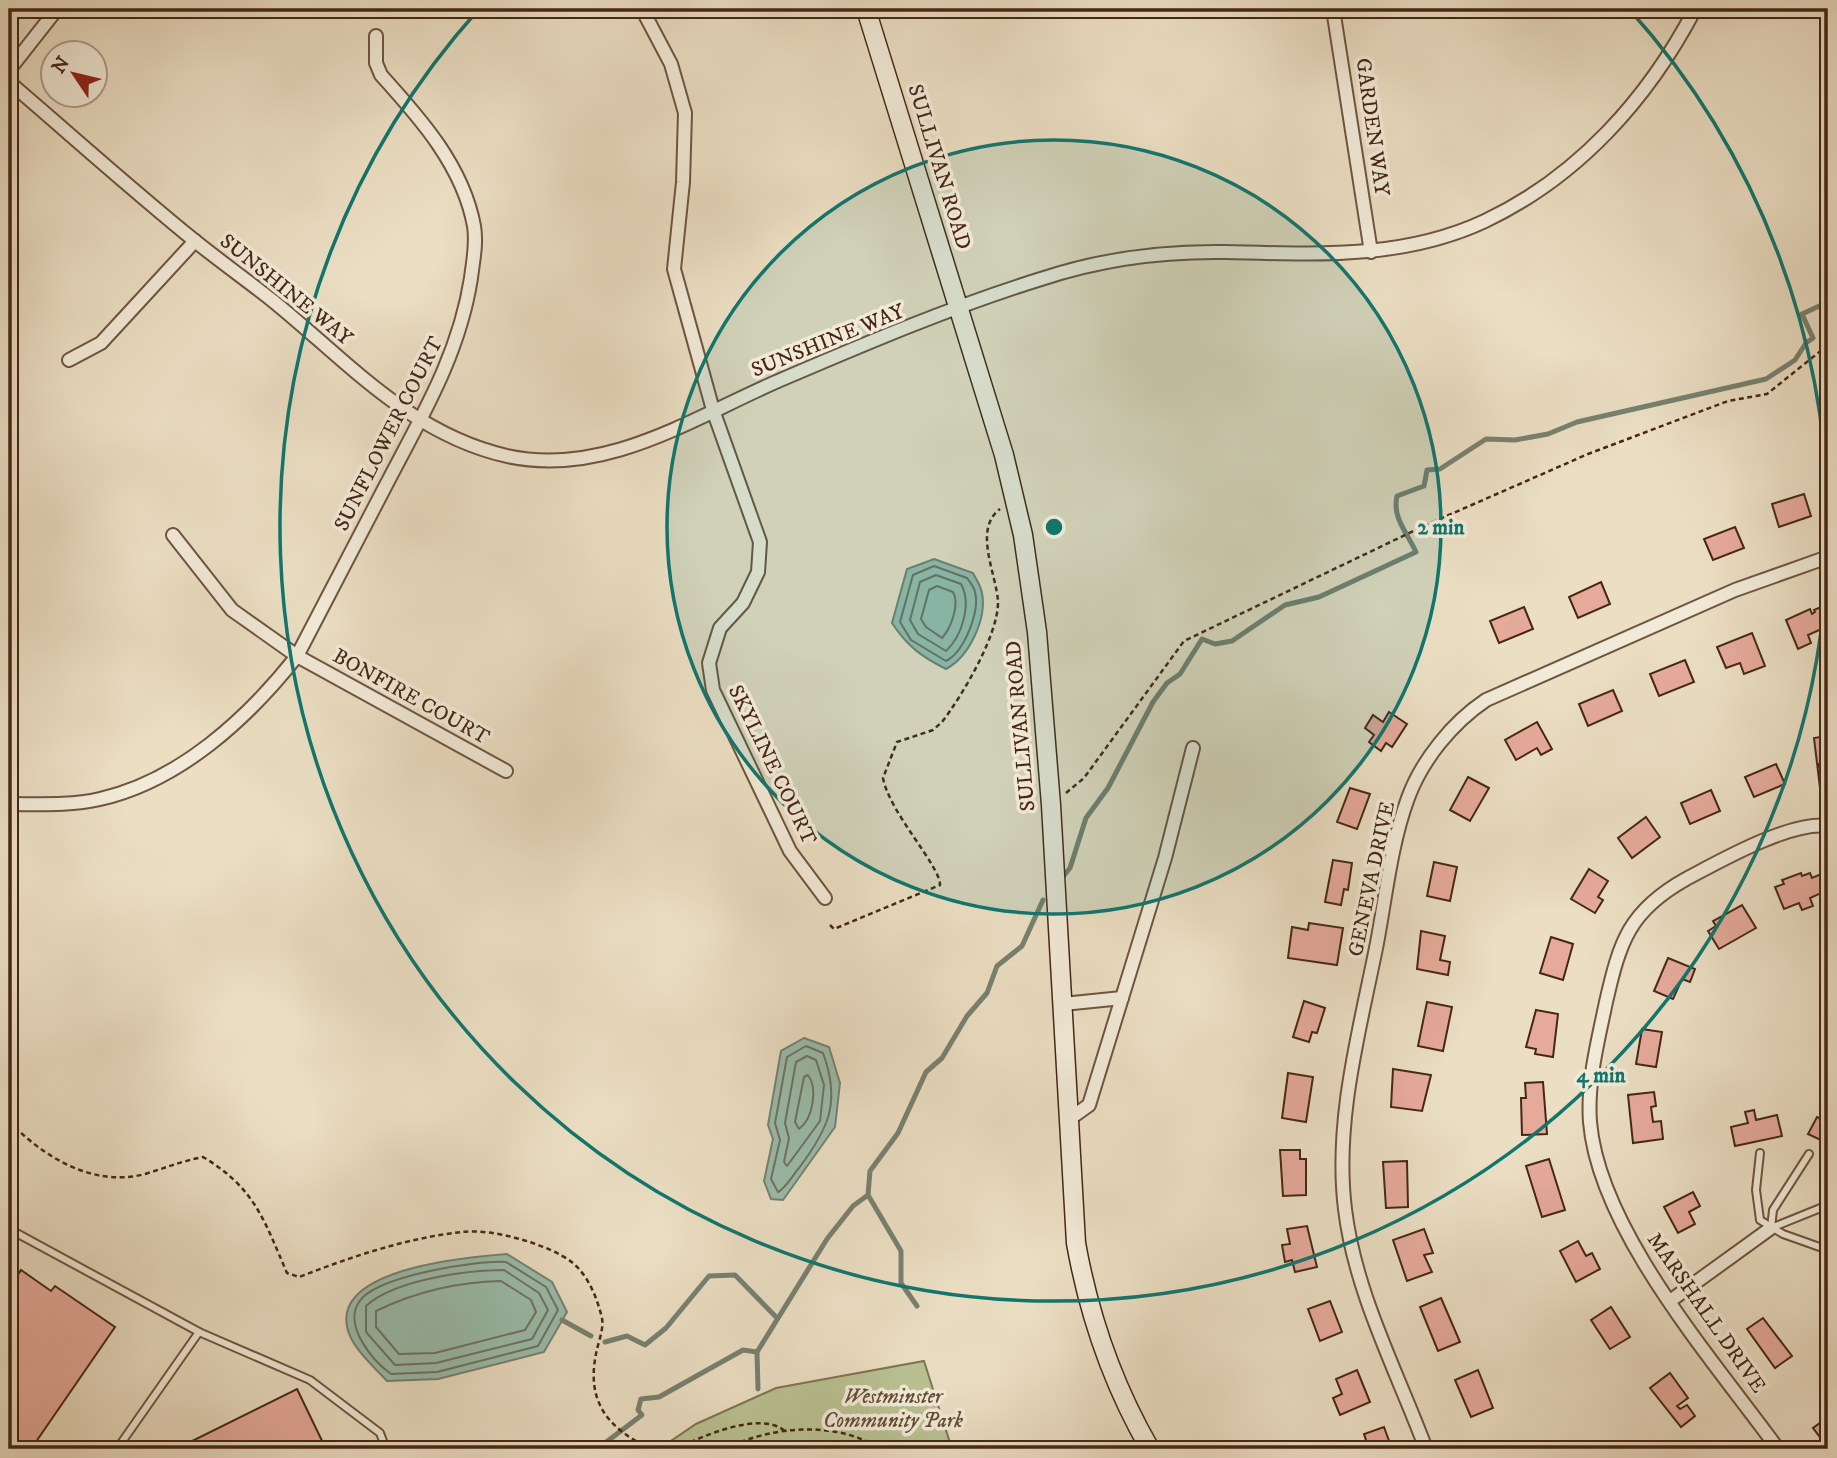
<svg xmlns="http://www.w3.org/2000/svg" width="1837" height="1458" font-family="'IM FELL DW Pica',serif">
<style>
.green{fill:#b9c193;stroke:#7f7454;stroke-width:2}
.water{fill:#99bdad;stroke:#778170;stroke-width:2}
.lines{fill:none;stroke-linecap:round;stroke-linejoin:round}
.shore{stroke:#6f7260;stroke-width:2}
.stream{stroke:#778170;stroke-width:5}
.building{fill:#e6aa9b;stroke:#452714;stroke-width:2}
.lane-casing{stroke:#6e5540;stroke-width:10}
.street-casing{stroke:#6e5540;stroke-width:16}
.secondary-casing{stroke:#452714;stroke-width:21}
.path{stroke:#452714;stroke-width:2.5;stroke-dasharray:5 3.5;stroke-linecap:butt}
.lane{stroke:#f2ead8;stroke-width:6}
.street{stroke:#f2ead8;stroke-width:12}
.secondary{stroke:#f2ead8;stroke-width:18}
.ring{fill:none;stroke:#0f766e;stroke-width:3.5}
.labels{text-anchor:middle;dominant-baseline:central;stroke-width:7;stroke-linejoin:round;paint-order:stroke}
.street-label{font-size:21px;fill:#452714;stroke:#f2ead8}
.park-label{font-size:21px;font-style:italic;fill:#624e34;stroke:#f2ead8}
.centre{fill:#0f766e;stroke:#f2ead8;stroke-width:3.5}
.ring-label{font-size:21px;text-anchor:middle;font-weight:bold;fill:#0f766e;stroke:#f2ead8;stroke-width:7;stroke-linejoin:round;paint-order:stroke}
</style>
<rect width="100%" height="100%" fill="#ebdec3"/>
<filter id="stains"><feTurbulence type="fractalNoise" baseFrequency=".00286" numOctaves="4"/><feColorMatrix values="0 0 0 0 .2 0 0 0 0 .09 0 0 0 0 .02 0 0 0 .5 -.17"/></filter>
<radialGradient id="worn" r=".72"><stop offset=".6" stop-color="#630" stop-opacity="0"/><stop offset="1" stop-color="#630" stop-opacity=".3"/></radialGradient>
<polygon class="green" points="924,1361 952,1449 659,1449 696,1424 776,1388"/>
<g class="water">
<path d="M 934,559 L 973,573 C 976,579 981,586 982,593 C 987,619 969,657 946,669 C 922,657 907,646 892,623 L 907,569 Z"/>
<polygon points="804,1038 829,1047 840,1083 835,1127 783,1200 771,1199 764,1181 773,1139 768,1125 781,1051"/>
<path d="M 507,1254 L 552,1282 L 567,1312 L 544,1352 L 438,1379 L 387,1381 C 376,1369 360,1355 352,1340 C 315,1269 468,1257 507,1254 Z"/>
</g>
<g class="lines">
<g class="shore">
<path d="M 934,566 L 967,578 C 970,582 974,587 975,592 C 980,612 964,652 946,661 L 911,640 L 900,622 L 913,575 Z"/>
<path d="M 936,575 L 961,584 C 972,604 962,636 946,651 L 918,634 L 910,620 L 920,582 Z"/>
<path d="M 937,586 L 953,592 C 960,604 951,628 942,638 L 926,627 L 921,619 L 929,590 Z"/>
<path d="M 806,1046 L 823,1053 C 841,1102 829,1128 799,1168 C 792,1176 786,1188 778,1192 L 771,1179 L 780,1140 L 775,1123 L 787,1057 Z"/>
<polygon points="807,1056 816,1060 824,1085 820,1121 787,1166 784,1162 789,1138 785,1123 796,1062"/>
<path d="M 808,1075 C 818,1088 813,1119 799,1129 L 795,1122 L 804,1077 Z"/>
<path d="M 506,1262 L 546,1287 L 558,1310 L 538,1346 L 437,1372 L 391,1374 C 373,1361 343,1326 359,1302 C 375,1276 477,1260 506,1262 Z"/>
<path d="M 504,1270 L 539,1293 L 548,1310 L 532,1339 L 436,1363 L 395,1365 L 366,1332 L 366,1306 C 394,1280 467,1270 504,1270 Z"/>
<path d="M 501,1281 L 531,1300 L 536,1312 L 525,1330 L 435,1353 L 399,1354 L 376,1327 L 376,1311 C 415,1292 458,1282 501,1281 Z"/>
</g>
<g class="stream">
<path d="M 1061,879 L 1070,868 L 1086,818 L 1108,788 L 1153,702 L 1167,683 L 1180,674 L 1202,639 L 1215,644 L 1232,641 L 1285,605 L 1319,597 L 1416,552 C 1407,532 1392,518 1397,496 L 1424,486 L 1427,470 L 1440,469 L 1486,439 L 1515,440 L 1548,434 L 1577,422 L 1766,379 L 1795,360 L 1806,343 L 1813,338 L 1802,314 L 1828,302"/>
<polyline points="917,1306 901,1283 901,1251 868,1195 870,1171 898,1133 926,1072 942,1058 967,1016 987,993 997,966 1022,946 1043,900"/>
<polyline points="562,1320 591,1336"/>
<polyline points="605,1342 627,1336 645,1345 666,1328 709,1276 735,1275 777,1318"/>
<polyline points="758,1389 757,1352 827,1239 853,1206 868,1195"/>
<polyline points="597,1449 642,1415 638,1410 641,1399 659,1397 743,1350 757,1352"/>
</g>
</g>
<g class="building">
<polygon points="1804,494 1811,516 1779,527 1772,504"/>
<polygon points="1735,527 1744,548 1713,560 1704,539"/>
<polygon points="1601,582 1610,604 1578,618 1569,597"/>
<polygon points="1828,604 1828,626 1808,635 1811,643 1798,649 1786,620 1810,609 1812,614 1815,612 1814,610"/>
<polygon points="1524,607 1533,629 1499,643 1490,621"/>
<polygon points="1752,633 1765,666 1744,674 1740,663 1726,668 1717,647"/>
<polygon points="1685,660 1694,682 1659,696 1650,674"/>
<polygon points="1613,690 1622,711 1588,726 1579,704"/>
<polygon points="1389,712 1407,724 1392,747 1386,743 1381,751 1369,742 1374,735 1365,728 1373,715 1383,722"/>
<polygon points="1537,722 1552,749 1541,755 1537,748 1516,760 1505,740"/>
<polygon points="1828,736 1828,754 1824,754 1825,764 1819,764 1820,769 1828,768 1828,787 1820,788 1814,738"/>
<polygon points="1776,764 1785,784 1754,797 1745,777"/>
<polygon points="1468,777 1489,788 1470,821 1450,810"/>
<polygon points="1350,788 1370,794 1357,829 1337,822"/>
<polygon points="1711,790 1720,811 1690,824 1681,803"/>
<polygon points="1646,817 1660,837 1632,858 1618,838"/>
<polygon points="1333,860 1352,863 1348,890 1344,889 1341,905 1325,902"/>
<polygon points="1434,862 1457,867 1450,901 1427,896"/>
<polygon points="1589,869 1608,881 1598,897 1603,900 1595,913 1571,899"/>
<polygon points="1826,872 1828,890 1810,898 1813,906 1802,910 1799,903 1784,909 1775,887 1784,884 1782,880 1801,873 1802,876 1810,873 1812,878"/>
<polygon points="1742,905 1756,928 1719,949 1708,931 1716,926 1713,921"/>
<polygon points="1309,923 1343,928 1337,965 1288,958 1292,927 1308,930"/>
<polygon points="1421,931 1445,936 1440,960 1450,962 1448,975 1417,969"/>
<polygon points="1551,937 1573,944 1563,980 1540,973"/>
<polygon points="1668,958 1695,969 1690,982 1682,979 1673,999 1654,991"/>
<polygon points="1304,1001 1325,1008 1317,1033 1312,1032 1309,1042 1293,1037"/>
<polygon points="1427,1002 1452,1007 1443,1051 1418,1046"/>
<polygon points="1536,1010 1558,1014 1553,1057 1535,1054 1536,1049 1526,1047"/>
<polygon points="1642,1029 1662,1032 1656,1067 1636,1064"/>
<polygon points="1393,1069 1431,1075 1422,1111 1391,1107"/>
<polygon points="1288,1073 1313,1077 1306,1122 1282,1118"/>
<polygon points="1543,1082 1547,1134 1522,1135 1521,1098 1526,1098 1525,1083"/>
<polygon points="1654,1092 1656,1106 1651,1107 1653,1122 1661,1121 1663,1139 1633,1143 1628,1095"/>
<polygon points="1754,1110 1756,1120 1777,1115 1782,1136 1735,1146 1731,1127 1748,1123 1745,1112"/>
<polygon points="1817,1117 1828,1123 1828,1149 1821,1146 1823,1141 1808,1134"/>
<polygon points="1280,1150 1300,1150 1300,1159 1306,1159 1306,1195 1283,1196"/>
<polygon points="1549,1159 1565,1210 1542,1217 1526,1166"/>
<polygon points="1407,1161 1408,1207 1386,1208 1383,1162"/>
<polygon points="1693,1192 1700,1206 1689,1212 1695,1224 1678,1233 1664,1207"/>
<polygon points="1307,1226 1317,1267 1295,1272 1292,1260 1285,1262 1282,1245 1290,1244 1287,1229"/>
<polygon points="1424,1229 1433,1253 1424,1255 1432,1272 1407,1281 1393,1240"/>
<polygon points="1578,1241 1586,1256 1592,1253 1600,1269 1576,1282 1560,1251"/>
<polygon points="21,1270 51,1291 55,1286 115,1327 31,1449 9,1449 9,1289"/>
<polygon points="1441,1298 1460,1342 1438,1351 1420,1307"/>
<polygon points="1330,1301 1342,1332 1320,1341 1308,1309"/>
<polygon points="1611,1307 1630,1337 1610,1349 1591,1320"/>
<polygon points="1763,1318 1792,1356 1775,1368 1747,1329"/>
<polygon points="1357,1370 1370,1402 1340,1415 1333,1398 1342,1394 1336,1379"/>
<polygon points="1478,1370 1493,1408 1471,1417 1455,1380"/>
<polygon points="1670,1373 1688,1398 1677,1406 1680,1409 1687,1405 1695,1416 1681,1427 1650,1388"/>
<polygon points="297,1389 326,1449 181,1449 180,1447"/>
<polygon points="1828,1417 1828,1448 1813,1428"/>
<polygon points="1384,1427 1392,1449 1369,1449 1364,1434"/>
</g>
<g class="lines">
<defs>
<g id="lane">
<polyline points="1760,1153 1756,1190 1760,1220 1783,1234 1828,1250"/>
<polyline points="1809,1154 1773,1210 1771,1228 1828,1205"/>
<polyline points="9,1229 199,1332"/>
<polyline points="117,1449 199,1332 310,1380 380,1433 383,1441 380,1449"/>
</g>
<g id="street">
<polyline points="642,9 671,64 685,113 683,182 674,269 713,410 760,542 758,572 743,603 720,628 709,663 713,690 790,851 825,898"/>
<polyline points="1333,9 1371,252"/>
<polyline points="9,70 57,9"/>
<path d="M 9,82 C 71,135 132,190 195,241 C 221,262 248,281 273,301 C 347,361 410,434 507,456 C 607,478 697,415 785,378 C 869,342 954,306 1041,279 C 1101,259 1162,251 1225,252 C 1313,254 1402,260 1485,221 C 1578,177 1648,99 1695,9"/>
<polyline points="69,360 101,343 195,241"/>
<polyline points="173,535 232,610 297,656 506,771"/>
<path d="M 9,804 C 39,804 70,806 100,799 C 180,781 248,718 297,656 C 326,600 355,544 385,487 C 420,419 459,356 471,278 C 473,261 477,244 474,226 C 463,166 420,118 381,75 L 376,63 L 376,36"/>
<polyline points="1063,1004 1122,998"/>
<polyline points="1068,1120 1089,1105 1165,858 1193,748"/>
<polyline points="1670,1301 1771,1228"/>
<path d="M 1426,1449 C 1397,1371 1355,1293 1345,1209 C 1334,1121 1360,1029 1377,943 C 1386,895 1391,844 1408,798 C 1422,760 1452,723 1486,700 L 1735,590 L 1828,557"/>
<path d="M 1778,1449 C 1715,1362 1599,1231 1590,1122 C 1587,1082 1598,1041 1606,1002 C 1620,941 1629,911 1686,879 C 1720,861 1790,821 1828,826"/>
</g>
<path id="secondary" d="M 866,9 L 1004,455 L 1023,535 L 1037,632 L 1051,805 L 1076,1243 C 1089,1316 1113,1385 1150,1449"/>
</defs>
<use href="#lane" class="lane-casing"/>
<use href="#street" class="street-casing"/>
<use href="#secondary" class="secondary-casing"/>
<g class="path">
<polyline points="1066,793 1084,778 1184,641 1426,525 1588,454 1728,401 1767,394 1828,345"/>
<path d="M 830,925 L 834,929 L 940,885 C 941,867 889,812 883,778 L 897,742 L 933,730 L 942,722 C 962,696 999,634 998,601 C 996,573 973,529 1000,509"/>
<path d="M 9,1121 C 42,1156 93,1188 145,1174 C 165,1168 182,1161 203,1157 C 255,1188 264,1220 287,1273 L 299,1277 C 351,1257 406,1238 462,1232 C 491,1228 549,1244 573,1263 C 589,1277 597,1298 602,1318 C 604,1329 598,1343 596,1354 C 586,1403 609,1429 651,1449"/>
<path d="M 675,1449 C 701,1437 762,1409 786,1432"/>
<path d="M 725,1449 C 770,1426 837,1420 880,1449"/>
</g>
<use href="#lane" class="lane"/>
<use href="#street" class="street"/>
<use href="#secondary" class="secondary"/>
</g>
<circle cx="1054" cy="527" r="387" fill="#0f766e" fill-opacity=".12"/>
<g class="ring">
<circle cx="1054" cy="527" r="387"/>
<path d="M1629 9A774 774 0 1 1 479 9"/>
</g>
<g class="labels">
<g class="street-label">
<text transform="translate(1372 127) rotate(82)">GARDEN WAY</text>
<text transform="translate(939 167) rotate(73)">SULLIVAN ROAD</text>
<text transform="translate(286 290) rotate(39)">SUNSHINE WAY</text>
<text transform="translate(828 341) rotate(-22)">SUNSHINE WAY</text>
<text transform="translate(389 434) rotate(-63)">SUNFLOWER COURT</text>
<text transform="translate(411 697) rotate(29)">BONFIRE COURT</text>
<text transform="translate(1021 726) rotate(-95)">SULLIVAN ROAD</text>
<text transform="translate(772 765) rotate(64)">SKYLINE COURT</text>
<text transform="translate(1372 879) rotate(-78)">GENEVA DRIVE</text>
<text transform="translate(1706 1313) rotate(55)">MARSHALL DRIVE</text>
</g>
<g class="park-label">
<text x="893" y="1397">Westminster<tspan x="893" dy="24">Community Park</tspan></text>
</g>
</g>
<circle cx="1054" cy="527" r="10" class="centre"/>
<g class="ring-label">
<text x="1441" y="534">2 min</text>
<text x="1601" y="1082">4 min</text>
</g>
<rect width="1837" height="1458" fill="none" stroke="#ebdec3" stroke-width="35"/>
<rect x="10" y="10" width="1816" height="1437" fill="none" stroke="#452714" stroke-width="3.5"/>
<rect x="18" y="18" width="1802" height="1423" fill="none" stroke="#452714" stroke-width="2"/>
<g transform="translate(74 74) rotate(305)"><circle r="33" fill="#f2ead8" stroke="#ad9c8a" stroke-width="2"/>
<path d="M0-5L12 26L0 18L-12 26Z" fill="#8f2418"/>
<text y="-10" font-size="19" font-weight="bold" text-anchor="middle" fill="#452714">N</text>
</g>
<rect width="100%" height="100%" filter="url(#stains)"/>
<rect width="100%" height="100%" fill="url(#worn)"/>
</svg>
